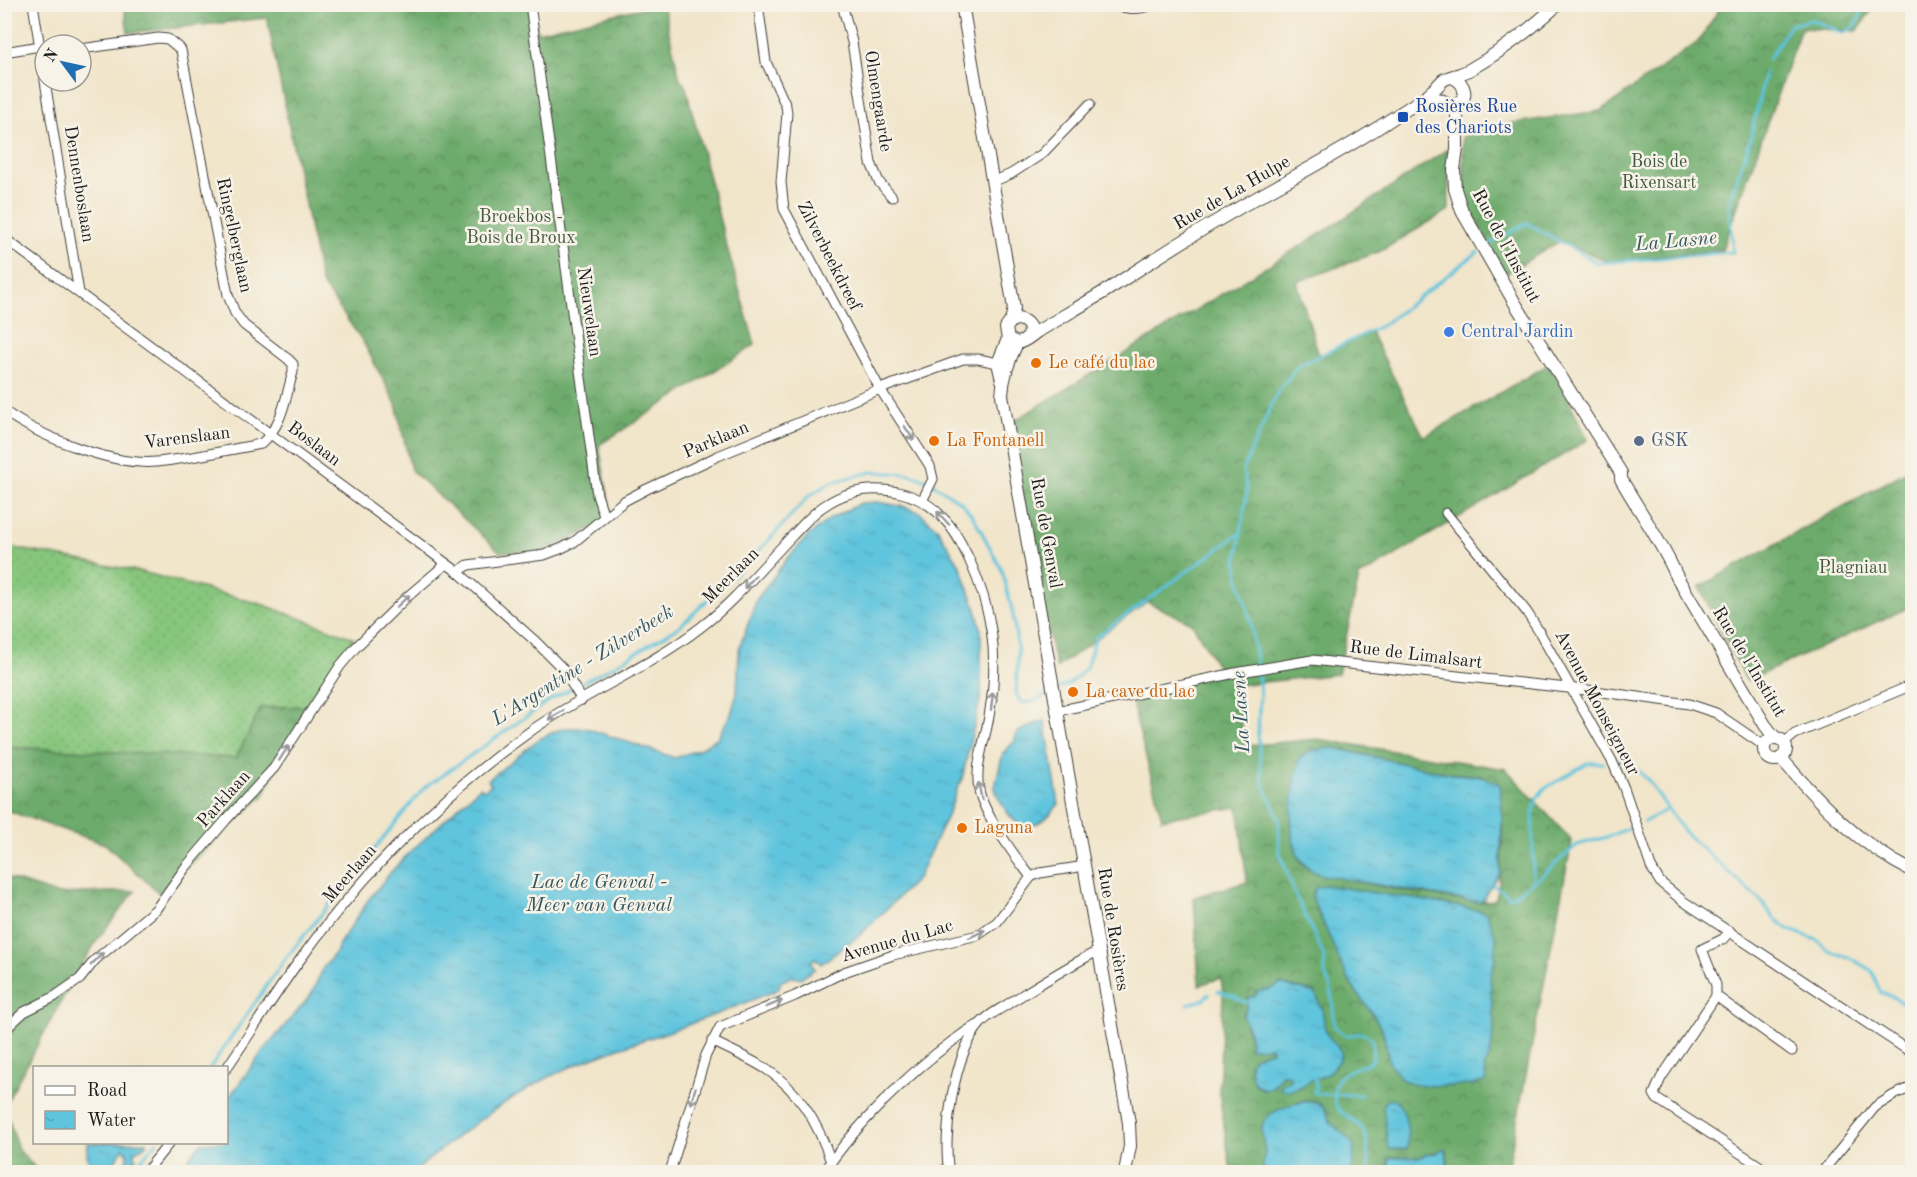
<svg xmlns="http://www.w3.org/2000/svg" width="1917" height="1177" font-family="'Old Standard TT',serif">
<style>
.grass{fill:url(#grass-dots);stroke:#52714c;stroke-width:1.5}
.forest{fill:url(#forest-crowns);stroke:#446444;stroke-width:1.5;fill-rule:evenodd}
.water{fill:url(#water-ripples);stroke:#3e707c;stroke-width:1.5}
.lines{fill:none;stroke-linecap:round;stroke-linejoin:round}
.stream{stroke:#5fc4dd;stroke-width:3}
.minor-casing{stroke:#3c3a36;stroke-width:11}
.tertiary-casing{stroke:#3c3a36;stroke-width:14}
.minor{stroke:#fff;stroke-width:9}
.tertiary{stroke:#fff;stroke-width:12}
.oneway{stroke:#999}
.transit-dot{fill:#1a4fb4;stroke:#f7f3e8;stroke-width:2}
.shop-dot{fill:#3f7fe0;stroke:#f7f3e8;stroke-width:2}
.food-dot{fill:#e8710a;stroke:#f7f3e8;stroke-width:2}
.service-dot{fill:#5c6f8a;stroke:#f7f3e8;stroke-width:2}
.labels{text-anchor:middle;dominant-baseline:central;stroke-width:5;stroke-linejoin:round;paint-order:stroke}
.street-label{font-size:18px;fill:#1c1c1c;stroke:#f7f3e8}
.transit-label{font-size:18px;fill:#164399;stroke:#f7f3e8;text-anchor:start}
.park-label{font-size:18px;fill:#41583e;stroke:#f7f3e8}
.shop-label{font-size:18px;fill:#366cbe;stroke:#f7f3e8;text-anchor:start}
.food-label{font-size:18px;fill:#c56008;stroke:#f7f3e8;text-anchor:start}
.service-label{font-size:18px;fill:#4e5e75;stroke:#f7f3e8;text-anchor:start}
.water-label{font-size:20px;font-style:italic;fill:#335760;stroke:#f7f3e8}
</style>
<defs>
<pattern id="grass-dots" width="8" height="8" patternUnits="userSpaceOnUse" patternTransform="scale(1.5)"><rect width="8" height="8" fill="#87c67d"/><path d="M2 2h.1M6 6h.1" fill="none" stroke="#74aa6b" stroke-width="1.8" stroke-linecap="round"/></pattern>
<pattern id="forest-crowns" width="20" height="18" patternUnits="userSpaceOnUse" patternTransform="scale(1.5)"><rect width="20" height="18" fill="#6dab6c"/><path d="M2 6a3 3 0 1 1 6 0M12 15a3 3 0 1 1 6 0" fill="none" stroke="#598a58"/></pattern>
<pattern id="water-ripples" width="26" height="14" patternUnits="userSpaceOnUse" patternTransform="scale(1.5)"><rect width="26" height="14" fill="#5fc4dd"/><path d="M2 4q2-2 4 0t4 0M15 11q2-2 4 0t4 0" fill="none" stroke="#52a8bd"/></pattern>
</defs>
<rect width="100%" height="100%" fill="#f7f3e8"/>
<filter id="ink" filterUnits="userSpaceOnUse"><feTurbulence type="fractalNoise" baseFrequency=".0167" numOctaves="2"/><feDisplacementMap in="SourceGraphic" scale="12" xChannelSelector="R" yChannelSelector="G"/><feConvolveMatrix kernelMatrix="1 2 1 2 8 2 1 2 1" color-interpolation-filters="sRGB"/></filter>
<filter id="wash" filterUnits="userSpaceOnUse"><feTurbulence type="fractalNoise" baseFrequency=".008" numOctaves="4" result="noise"/><feDisplacementMap in="SourceGraphic" scale="24" xChannelSelector="R" yChannelSelector="G"/><feGaussianBlur stdDeviation="1.35" result="paint"/><feColorMatrix in="noise" values="0 0 0 0 0 0 0 0 0 0 0 0 0 0 0 0 0 1.4 0 .05"/><feComposite in="paint" operator="in"/></filter>
<g filter="url(#wash)">
<rect width="100%" height="100%" fill="#f1e5ca"/>
<polygon class="grass" points="4,546 142,572 264,605 354,638 306,706 261,708 236,758 5,747"/>
<g class="forest">
<polygon points="124,5 533,5 537,32 655,5 663,5 680,80 685,84 723,233 755,345 599,445 612,519 541,553 500,552 411,470 396,404 362,340 321,283 267,18 128,33"/>
<polygon points="1722,5 1875,5 1857,31 1801,28 1722,250 1609,262 1560,241 1505,274 1465,200 1462,137 1492,126 1600,111 1698,42"/>
<path d="M 1448,149 L 1449,210 L 1381,251 L 1297,282 L 1319,356 L 1370,331 L 1424,437 L 1551,363 L 1588,440 L 1359,577 L 1338,674 L 1237,685 L 1244,746 L 1317,739 L 1506,769 L 1572,841 L 1507,1172 L 1448,1172 L 1447,1151 L 1440,1150 C 1431,1160 1405,1158 1392,1157 L 1388,1159 L 1389,1172 L 1352,1172 C 1351,1166 1354,1160 1353,1154 C 1352,1138 1341,1134 1332,1124 C 1328,1119 1327,1112 1323,1107 C 1305,1088 1276,1116 1262,1127 L 1265,1155 L 1264,1170 L 1266,1172 L 1231,1172 L 1219,1092 L 1223,994 L 1221,978 L 1199,985 L 1194,897 L 1247,882 L 1238,807 L 1162,819 L 1132,703 L 1219,669 L 1192,623 L 1147,602 L 1056,668 L 1004,427 L 1323,232 ZM 1334,748 L 1442,772 L 1481,776 L 1498,783 C 1499,793 1502,805 1502,815 C 1503,830 1501,890 1495,900 L 1479,902 L 1468,901 L 1387,888 L 1309,870 L 1299,860 L 1291,823 ZM 1315,888 L 1433,902 L 1481,911 L 1495,959 L 1490,978 L 1494,1028 L 1490,1056 L 1484,1066 L 1484,1075 L 1390,1065 L 1383,1031 L 1372,1013 L 1352,986 L 1339,959 L 1312,897 ZM 1280,984 L 1315,993 C 1318,1000 1322,1007 1323,1015 C 1324,1019 1324,1024 1325,1029 C 1331,1051 1354,1046 1330,1071 C 1324,1077 1321,1078 1314,1078 L 1301,1088 L 1294,1089 L 1286,1083 L 1290,1081 L 1290,1077 L 1285,1073 L 1282,1074 L 1273,1087 L 1265,1090 L 1254,1083 L 1249,1064 L 1263,1053 L 1272,1051 L 1271,1047 L 1264,1047 L 1250,1039 L 1243,1014 L 1256,993 L 1269,990 Z"/>
<polygon points="1912,468 1912,606 1747,681 1699,587"/>
<polygon points="306,706 263,796 159,893 105,844 5,810 4,747 236,758 261,708"/>
<polygon points="5,877 56,894 135,891 97,940 76,974 5,1105"/>
<polygon points="5,1107 18,1149 39,1172 5,1172"/>
</g>
<g class="water">
<path d="M 877,502 L 906,507 L 919,512 L 937,528 L 961,567 L 975,606 L 981,629 L 981,696 L 961,783 L 959,784 L 949,812 L 917,879 L 859,936 L 821,964 L 816,958 L 811,962 L 815,969 L 800,978 L 791,977 L 780,982 L 779,989 C 742,1004 706,1019 668,1032 C 627,1045 587,1058 549,1077 C 500,1102 455,1137 414,1172 L 178,1172 L 201,1143 L 226,1142 L 227,1100 L 264,1050 L 311,995 L 323,968 L 337,951 L 339,944 L 369,899 L 391,872 L 407,855 L 480,787 L 484,790 L 491,785 L 488,780 L 539,739 L 563,728 L 586,728 L 675,758 L 700,749 L 717,738 L 731,714 L 737,693 L 739,649 L 757,599 L 786,560 L 808,536 L 830,519 L 847,510 L 861,503 Z"/>
<path d="M 1045,721 L 1059,804 C 1047,819 1040,826 1021,828 L 1006,811 L 996,793 L 995,786 L 1003,753 L 1015,741 L 1016,733 L 1039,722 Z"/>
<path d="M 1334,748 C 1370,756 1405,764 1441,772 C 1460,777 1484,772 1500,785 L 1502,816 L 1500,874 L 1487,892 L 1484,900 L 1479,902 L 1468,901 L 1323,875 C 1278,864 1292,793 1299,759 L 1312,750 Z"/>
<polygon points="1325,885 1433,902 1481,911 1487,914 1496,938 1495,959 1490,978 1494,1028 1490,1056 1484,1066 1486,1081 1471,1085 1443,1086 1417,1085 1403,1080 1390,1065 1383,1031 1372,1013 1352,986 1339,959 1312,897 1315,888"/>
<path d="M 1280,984 L 1315,993 C 1318,1000 1322,1007 1323,1015 C 1324,1019 1324,1025 1325,1029 C 1332,1051 1354,1045 1330,1071 C 1324,1077 1321,1078 1314,1078 C 1304,1085 1296,1091 1283,1090 L 1280,1087 L 1283,1083 L 1290,1081 L 1290,1077 L 1287,1074 L 1282,1074 L 1273,1087 L 1265,1090 L 1254,1083 C 1246,1061 1249,1056 1272,1051 L 1272,1049 L 1271,1047 L 1250,1048 L 1249,1030 L 1243,1017 L 1247,1007 L 1248,997 L 1254,997 L 1258,991 L 1269,990 Z"/>
<path d="M 1394,1099 C 1407,1109 1409,1133 1407,1149 L 1389,1149 L 1388,1147 L 1383,1106 L 1386,1100 Z"/>
<path d="M 1302,1102 L 1316,1102 L 1324,1108 L 1331,1123 L 1350,1140 L 1354,1147 L 1352,1172 L 1266,1172 C 1260,1165 1265,1159 1265,1150 C 1264,1142 1261,1133 1262,1126 C 1266,1111 1290,1105 1302,1102 Z"/>
<polygon points="88,1143 146,1142 147,1143 143,1147 134,1151 136,1159 126,1170 125,1165 128,1155 124,1148 117,1157 112,1172 91,1172 87,1155"/>
<polygon points="1446,1149 1448,1172 1389,1172 1389,1158 1422,1157 1425,1154 1437,1153 1440,1150"/>
</g>
<g class="lines">
<g class="stream">
<polyline points="1769,59 1790,25 1812,20 1843,33 1855,27 1865,4"/>
<polyline points="1488,245 1527,223 1598,263 1733,252 1729,202 1751,137 1765,72"/>
<polyline points="1059,688 1071,683 1086,668 1096,637 1239,534"/>
<polyline points="1620,759 1626,759 1648,780 1683,831 1762,902 1774,918 1790,930 1817,940 1829,951 1848,957 1871,970 1881,993 1896,998 1912,1011"/>
<polyline points="1644,822 1668,809"/>
<polyline points="1533,882 1533,814 1537,798 1544,789 1587,763 1603,763"/>
<polyline points="1493,885 1511,897 1539,878 1577,845 1607,837 1630,828"/>
<polyline points="1218,991 1236,997 1243,1002 1247,1002"/>
<polyline points="1188,1004 1203,1000 1209,994"/>
<polyline points="210,1068 285,959 424,788 550,700 615,665 680,626 755,555 809,496 831,482 872,472 910,474 927,480 962,503 974,518 1002,570 1013,614 1018,653 1016,694 1021,702 1029,703 1048,695"/>
<polyline points="1314,1078 1316,1086 1314,1092 1317,1094 1361,1095"/>
<polyline points="130,1172 157,1142"/>
<path d="M 1369,1172 C 1368,1162 1368,1139 1364,1131 C 1358,1122 1347,1117 1339,1110 C 1336,1106 1334,1098 1334,1093 C 1334,1069 1359,1070 1373,1060 L 1372,1038 L 1361,1033 L 1346,1036 L 1335,1028 L 1331,989 L 1325,975 L 1324,956 L 1294,892 L 1279,851 L 1279,819 L 1262,781 L 1258,734 L 1260,690 L 1251,623 L 1239,579 L 1237,560 L 1247,490 L 1243,469 L 1277,393 L 1298,366 L 1383,325 L 1478,252"/>
</g>
</g>
</g>
<g filter="url(#ink)">
<g class="lines">
<defs>
<g id="minor">
<polyline points="33,4 45,79"/>
<polyline points="530,4 597,495 604,516"/>
<polyline points="758,4 766,62 786,106 787,113 781,182 784,209 880,389 930,466 933,479 922,501"/>
<polyline points="842,4 852,42 871,163 879,182 892,197"/>
<path d="M 1109,4 C 1126,9 1138,11 1155,4"/>
<polyline points="4,52 40,46"/>
<polyline points="45,81 79,293"/>
<polyline points="992,182 1011,174 1042,154 1090,104"/>
<polyline points="4,238 458,572 534,640 562,668 582,700"/>
<path d="M 4,411 C 39,436 112,466 156,462 C 191,459 226,450 261,444 C 283,425 285,399 293,372 L 293,364 L 288,359 L 244,325 L 235,313 L 228,295 L 181,50 L 168,39 L 158,38 L 81,49"/>
<polyline points="1446,513 1526,611 1540,633 1612,761 1624,788 1651,867 1660,882 1683,901 1912,1053"/>
<polyline points="458,572 468,565 544,555 560,549 574,542 624,501 647,489 718,456 880,389 963,359 978,359 998,363"/>
<polyline points="1057,711 1235,673 1312,660 1595,691 1689,704 1716,713 1763,745"/>
<polyline points="1784,743 1795,734 1912,685"/>
<polyline points="1716,996 1716,985 1702,949 1723,939 1730,931"/>
<polyline points="4,1033 11,1024 24,1012 54,997 80,979 95,960 156,909 185,868 226,820 274,768 340,666 356,647 407,597 446,564"/>
<path d="M 712,1041 C 730,1050 749,1058 766,1069 C 799,1090 819,1125 831,1162"/>
<path d="M 226,1069 C 249,1035 271,1001 294,968 C 358,878 439,797 528,733 C 583,693 646,670 701,627 C 735,601 762,567 792,536 C 803,525 813,512 827,504 C 848,490 873,487 898,492 C 915,496 932,505 944,519 C 955,530 962,545 969,559 C 992,609 999,655 990,710 C 987,736 974,764 979,790 C 983,813 1016,858 1031,877"/>
<polyline points="146,1172 170,1142"/>
<polyline points="670,1172 706,1055 720,1027 795,996 844,972 893,955 978,935 997,922 1031,877 1040,873 1085,866"/>
<path d="M 824,1172 C 855,1126 909,1073 954,1040 C 962,1035 969,1028 978,1025"/>
<path d="M 949,1172 C 942,1134 954,1053 981,1023 C 989,1014 1001,1009 1011,1002 C 1040,984 1068,966 1098,951"/>
<polyline points="1769,1172 1657,1099 1654,1094 1661,1078 1716,996 1792,1051"/>
<polyline points="1822,1172 1875,1107 1894,1095 1912,1087"/>
</g>
<g id="tertiary">
<path d="M 962,4 L 1014,308 L 1011,321 L 1006,328 L 1008,339 L 1017,343 C 1026,342 1032,334 1040,330 C 1065,315 1090,301 1115,285 C 1166,251 1220,218 1274,188 C 1316,165 1357,142 1396,116 C 1413,105 1430,96 1443,80 C 1451,76 1460,75 1469,70 C 1501,52 1531,29 1558,4"/>
<path d="M 1425,98 C 1430,98 1437,98 1441,100 C 1446,102 1448,105 1455,104 C 1470,100 1465,83 1454,78"/>
<path d="M 1460,101 L 1457,116 L 1457,149 L 1454,170 L 1455,189 L 1462,211 L 1516,305 L 1621,473 L 1621,479 C 1639,511 1662,542 1677,577 L 1765,725 L 1775,738"/>
<path d="M 1011,321 C 1019,317 1026,320 1030,328 L 1029,337"/>
<path d="M 1017,343 C 1008,361 1003,376 1002,395 L 1129,1123 L 1130,1146 L 1125,1172"/>
<polyline points="1002,380 998,363 1008,339"/>
<circle cx="1775" cy="749" r="11"/>
<path d="M 1781,758 C 1821,805 1857,843 1912,871"/>
</g>
</defs>
<use href="#minor" class="minor-casing"/>
<use href="#tertiary" class="tertiary-casing"/>
<use href="#minor" class="minor"/>
<use href="#tertiary" class="tertiary"/>
</g>
<defs><path id="oneway-shaft" d="M-6 0H5M1.5-3L5.5 0L1.5 3" fill="none" stroke-width="1.6" stroke-linecap="round" stroke-linejoin="round" transform="scale(1.5)"/></defs>
<g class="oneway">
<use href="#oneway-shaft" transform="translate(909 433) rotate(57)"/>
<use href="#oneway-shaft" transform="translate(943 518) rotate(-133)"/>
<use href="#oneway-shaft" transform="translate(750 582) rotate(132)"/>
<use href="#oneway-shaft" transform="translate(403 601) rotate(-43)"/>
<use href="#oneway-shaft" transform="translate(992 701) rotate(-83)"/>
<use href="#oneway-shaft" transform="translate(556 715) rotate(149)"/>
<use href="#oneway-shaft" transform="translate(284 753) rotate(-57)"/>
<use href="#oneway-shaft" transform="translate(980 791) rotate(-101)"/>
<use href="#oneway-shaft" transform="translate(977 934) rotate(-25)"/>
<use href="#oneway-shaft" transform="translate(97 959) rotate(-45)"/>
<use href="#oneway-shaft" transform="translate(774 1004) rotate(-22)"/>
<use href="#oneway-shaft" transform="translate(693 1096) rotate(107)"/>
</g>
</g>
<rect class="transit-dot" x="1397" y="111" width="12" height="12" rx="3"/>
<circle class="shop-dot" cx="1449" cy="332" r="6"/>
<g class="food-dot">
<circle cx="1036" cy="363" r="6"/>
<circle cx="934" cy="441" r="6"/>
<circle cx="1073" cy="692" r="6"/>
<circle cx="962" cy="828" r="6"/>
</g>
<circle class="service-dot" cx="1639" cy="441" r="6"/>
<g class="labels">
<g class="street-label">
<text transform="translate(878 101) rotate(81)">Olmengaarde</text>
<text transform="translate(79 184) rotate(81)">Dennenboslaan</text>
<text transform="translate(1232 193) rotate(-30)">Rue de La Hulpe</text>
<text transform="translate(234 235) rotate(78)">Ringelberglaan</text>
<text transform="translate(1506 246) rotate(62)">Rue de l'Institut</text>
<text transform="translate(829 256) rotate(63)">Zilverbeekdreef</text>
<text transform="translate(589 312) rotate(82)">Nieuwelaan</text>
<text transform="translate(187 438) rotate(-7)">Varenslaan</text>
<text transform="translate(716 440) rotate(-23)">Parklaan</text>
<text transform="translate(314 444) rotate(37)">Boslaan</text>
<text transform="translate(1046 533) rotate(80)">Rue de Genval</text>
<text transform="translate(731 576) rotate(-45)">Meerlaan</text>
<text transform="translate(1416 655) rotate(7)">Rue de Limalsart</text>
<text transform="translate(1749 662) rotate(59)">Rue de l'Institut</text>
<text transform="translate(1597 703) rotate(62)">Avenue Monseigneur</text>
<text transform="translate(224 799) rotate(-48)">Parklaan</text>
<text transform="translate(350 874) rotate(-49)">Meerlaan</text>
<text transform="translate(1113 929) rotate(81)">Rue de Rosières</text>
<text transform="translate(897 941) rotate(-16)">Avenue du Lac</text>
</g>
<g class="transit-label">
<text x="1415" y="107">Rosières Rue<tspan x="1415" dy="21">des Chariots</tspan></text>
</g>
<g class="park-label">
<text x="1659" y="162">Bois de<tspan x="1659" dy="21">Rixensart</tspan></text>
<text x="521" y="217">Broekbos -<tspan x="521" dy="21">Bois de Broux</tspan></text>
<text x="1853" y="568">Plagniau</text>
</g>
<g class="shop-label">
<text x="1461" y="332">Central Jardin</text>
</g>
<g class="food-label">
<text x="1048" y="363">Le café du lac</text>
<text x="946" y="441">La Fontanell</text>
<text x="1085" y="692">La cave du lac</text>
<text x="974" y="828">Laguna</text>
</g>
<g class="service-label">
<text x="1651" y="441">GSK</text>
</g>
<g class="water-label">
<text transform="translate(1676 242) rotate(-5)">La Lasne</text>
<text transform="translate(583 666) rotate(-32)">L'Argentine - Zilverbeek</text>
<text transform="translate(1242 712) rotate(-93)">La Lasne</text>
<text x="599" y="883">Lac de Genval -<tspan x="599" dy="23">Meer van Genval</tspan></text>
</g>
</g>
<rect width="1917" height="1177" fill="none" stroke="#f7f3e8" stroke-width="24"/>
<rect x="33" y="1066" width="195" height="78" fill="#f7f3e8" stroke="#9f9d96" stroke-width="1.5"/>
<rect x="45" y="1086" width="30" height="9" fill="#ffffff" stroke="#9f9d96" stroke-width="1.5"/>
<text x="87" y="1096" font-size="18" fill="#1c1c1c">Road</text>
<rect x="45" y="1111" width="30" height="18" fill="url(#water-ripples)" stroke="#9f9d96" stroke-width="1.5"/>
<text x="87" y="1126" font-size="18" fill="#1c1c1c">Water</text>
<g transform="translate(63 63) rotate(303)"><circle r="28" fill="#f7f3e8" stroke="#9f9d96" stroke-width="1.5"/>
<path d="M0-4.5L10 22L0 15L-10 22Z" fill="#1f6fb2"/>
<text y="-9" font-size="16" font-weight="bold" text-anchor="middle" fill="#1c1c1c">N</text>
</g>
</svg>
